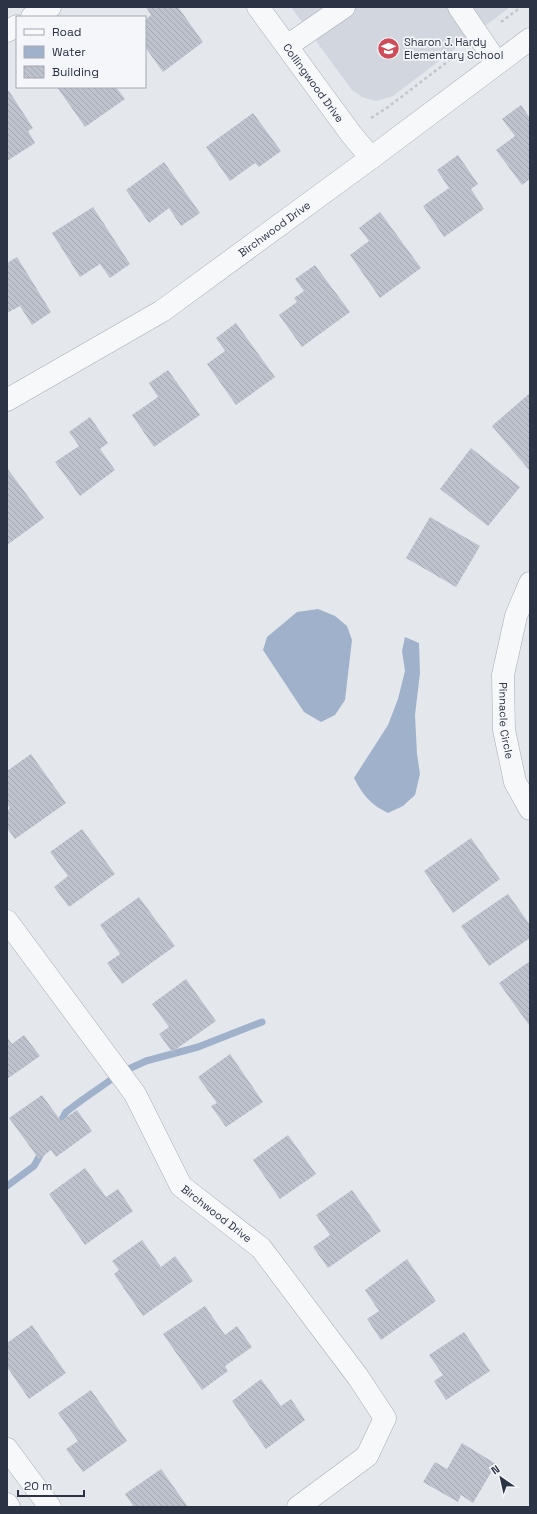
<svg xmlns="http://www.w3.org/2000/svg" width="537" height="1514" font-family="'Space Grotesk',sans-serif">
<style>
.built{fill:#d2d6de}
.water{fill:#a0b2cb}
.lines{fill:none;stroke-linecap:round;stroke-linejoin:round}
.stream{stroke:#a0b2cb;stroke-width:7}
.building{fill:url(#building-back-hatch)}
.minor-casing{stroke:#a9adb6;stroke-width:23}
.path{stroke:#c2c5cb;stroke-width:2.5;stroke-dasharray:3 3;stroke-linecap:butt}
.minor{stroke:#f7f8fa;stroke-width:22}
.labels{text-anchor:middle;dominant-baseline:central;stroke-width:3.5;stroke-linejoin:round;paint-order:stroke}
.poi-label{font-size:11px;fill:#2b3344;stroke:#f4f6f9;text-anchor:start}
.street-label{font-size:11px;fill:#2b3344;stroke:#f4f6f9}
</style>
<defs>
<pattern id="building-back-hatch" width="6" height="6" patternUnits="userSpaceOnUse"><rect width="6" height="6" fill="#bec2cc"/><path d="M-1 5l2 2M0 0l6 6M5-1l2 2" fill="none" stroke="#a3a7b0"/></pattern>
</defs>
<rect width="100%" height="100%" fill="#e4e7ec"/>
<polygon class="built" points="291,7 510,7 393,96 376,101 362,97 352,90"/>
<g class="water">
<polygon points="318,609 335,616 347,626 352,640 345,700 335,715 321,722 304,712 263,650 267,637 297,612"/>
<path d="M 405,637 L 419,643 L 420,673 L 415,715 L 417,754 L 420,774 L 415,795 L 403,806 L 388,813 C 370,804 363,795 354,778 L 388,725 L 398,699 L 405,671 L 402,651 Z"/>
</g>
<g class="lines">
<g class="stream">
<polyline points="57,1128 66,1112 82,1100 122,1072 146,1061 198,1047 262,1022"/>
<polyline points="7,1186 34,1166 43,1150"/>
</g>
</g>
<g class="building">
<polygon points="146,7 178,7 203,42 163,72 145,47 145,20 151,15"/>
<polygon points="57,87 116,87 125,99 85,127"/>
<polygon points="9,91 33,128 28,131 35,143 7,161 7,92"/>
<polygon points="521,105 530,118 530,179 522,185 496,150 515,136 502,119"/>
<polygon points="253,113 281,151 259,167 255,163 230,181 206,147"/>
<polygon points="458,155 478,184 471,189 484,209 444,237 423,206 449,188 437,170"/>
<polygon points="164,162 200,213 181,226 169,208 149,223 126,190"/>
<polygon points="93,207 130,264 110,278 100,264 80,277 52,233"/>
<polygon points="380,212 421,268 380,298 350,255 369,241 359,228"/>
<polygon points="17,257 51,312 32,325 20,306 7,313 7,263"/>
<polygon points="315,265 350,312 302,347 279,315 297,302 294,298 304,291 295,279"/>
<polygon points="236,323 275,377 236,405 207,364 225,351 216,338"/>
<polygon points="168,370 200,415 154,447 132,415 158,397 149,383"/>
<polygon points="530,393 530,471 492,426"/>
<polygon points="90,417 108,443 100,449 115,470 80,496 55,462 79,446 69,432"/>
<polygon points="471,448 520,487 488,526 440,489"/>
<polygon points="7,468 44,518 7,545"/>
<polygon points="430,517 480,546 456,587 406,558"/>
<polygon points="31,754 66,803 15,839 7,828 7,811 10,808 7,804 7,771"/>
<polygon points="82,829 115,874 69,907 54,887 68,876 50,852"/>
<polygon points="471,838 500,879 453,913 424,871"/>
<polygon points="508,894 530,925 530,938 489,966 461,926"/>
<polygon points="139,897 175,946 122,984 107,963 120,954 100,925"/>
<polygon points="530,961 530,1024 529,1025 499,983"/>
<polygon points="186,979 216,1021 172,1052 159,1034 169,1027 152,1004"/>
<polygon points="24,1035 40,1056 7,1079 7,1037 12,1044"/>
<polygon points="230,1054 263,1102 226,1127 211,1106 217,1103 198,1077"/>
<polygon points="42,1095 61,1121 77,1110 92,1131 56,1157 51,1150 39,1159 9,1118"/>
<polygon points="288,1135 316,1174 280,1199 253,1160"/>
<polygon points="85,1168 106,1197 118,1189 133,1211 85,1245 49,1194"/>
<polygon points="352,1190 381,1231 328,1268 313,1247 330,1235 316,1215"/>
<polygon points="142,1240 161,1267 175,1256 193,1281 143,1316 114,1274 119,1270 112,1261"/>
<polygon points="407,1259 436,1301 381,1340 367,1319 379,1311 365,1290"/>
<polygon points="205,1306 225,1335 237,1326 252,1347 225,1366 228,1371 202,1390 163,1334"/>
<polygon points="32,1325 66,1373 29,1399 7,1367 7,1343"/>
<polygon points="464,1332 490,1371 446,1400 434,1381 443,1375 429,1355"/>
<polygon points="261,1379 281,1406 291,1399 305,1420 266,1449 232,1401"/>
<polygon points="91,1390 127,1441 83,1472 66,1449 78,1441 58,1413"/>
<polygon points="462,1443 496,1464 473,1503 461,1495 458,1502 423,1482 435,1462 447,1469"/>
<polygon points="161,1469 188,1507 134,1507 125,1494"/>
</g>
<g class="lines">
<defs>
<g id="minor">
<path id="s1" d="M 258,7 L 351,134 L 371,158"/>
<polyline points="459,7 497,63"/>
<polyline points="32,17 50,7"/>
<polyline points="7,31 17,26"/>
<polyline points="287,46 344,7"/>
<path id="s2" d="M 7,400 L 162,311 L 371,158 L 530,39"/>
<path id="s3" d="M 530,583 L 516,616 L 503,675 L 504,730 L 515,782 L 530,809"/>
<path id="s4" d="M 7,921 L 135,1094 L 181,1186 L 261,1248 L 358,1377 L 385,1418 L 367,1456 L 298,1507"/>
<polyline points="7,1449 50,1507"/>
<polyline points="7,1504 9,1507"/>
</g>
</defs>
<use href="#minor" class="minor-casing"/>
<g class="path">
<polyline points="501,22 521,7"/>
<polyline points="371,118 388,107 455,56"/>
</g>
<use href="#minor" class="minor"/>
</g>
<defs>
<symbol id="school-disc" viewBox="-11 -11 22 22"><circle r="9.5" fill="#ce4c59" stroke="#f4f6f9"/><path d="M0-5L7-2L0 1L-7-2ZM-4 1L0 2.5L4 1V4Q0 6-4 4Z" fill="#fff"/></symbol>
</defs>
<g fill-rule="evenodd">
<use href="#school-disc" x="376" y="36" width="25" height="25"/>
</g>
<g class="labels">
<g class="poi-label">
<text x="404" y="42">Sharon J. Hardy<tspan x="404" dy="13">Elementary School</tspan></text>
</g>
<g class="street-label">
<text stroke="none"><textPath href="#s1" startOffset="94">Collingwood Drive</textPath></text>
<text stroke="none"><textPath href="#s2" startOffset="318">Birchwood Drive</textPath></text>
<text stroke="none"><textPath href="#s3" startOffset="142">Pinnacle Circle</textPath></text>
<text stroke="none"><textPath href="#s4" startOffset="363">Birchwood Drive</textPath></text>
</g>
</g>
<rect width="537" height="1514" fill="none" stroke="#2b3344" stroke-width="16"/>
<rect x="16" y="16" width="130" height="72" fill="#f4f6f9" stroke="#a4a8b1"/>
<rect x="24" y="29" width="20" height="6" fill="#f7f8fa" stroke="#a4a8b1"/>
<text x="52" y="36" font-size="12" fill="#2b3344">Road</text>
<rect x="24" y="46" width="20" height="12" fill="#a0b2cb" stroke="#a4a8b1"/>
<text x="52" y="56" font-size="12" fill="#2b3344">Water</text>
<rect x="24" y="66" width="20" height="12" fill="url(#building-back-hatch)" stroke="#a4a8b1"/>
<text x="52" y="76" font-size="12" fill="#2b3344">Building</text>
<g transform="translate(501 1478) rotate(326)" stroke="#f4f6f9" stroke-width="3" paint-order="stroke">
<path d="M0-3L7 15L0 10L-7 15Z" fill="#2b3344"/>
<text y="-6" font-size="11" font-weight="bold" text-anchor="middle" fill="#2b3344">N</text>
</g>
<path d="M18 1490v6h66v-6" fill="none" stroke="#2b3344" stroke-width="2"/>
<text x="24" y="1490" font-size="12" fill="#2b3344" stroke="#f4f6f9" stroke-width="3" paint-order="stroke">20 m</text>
</svg>
